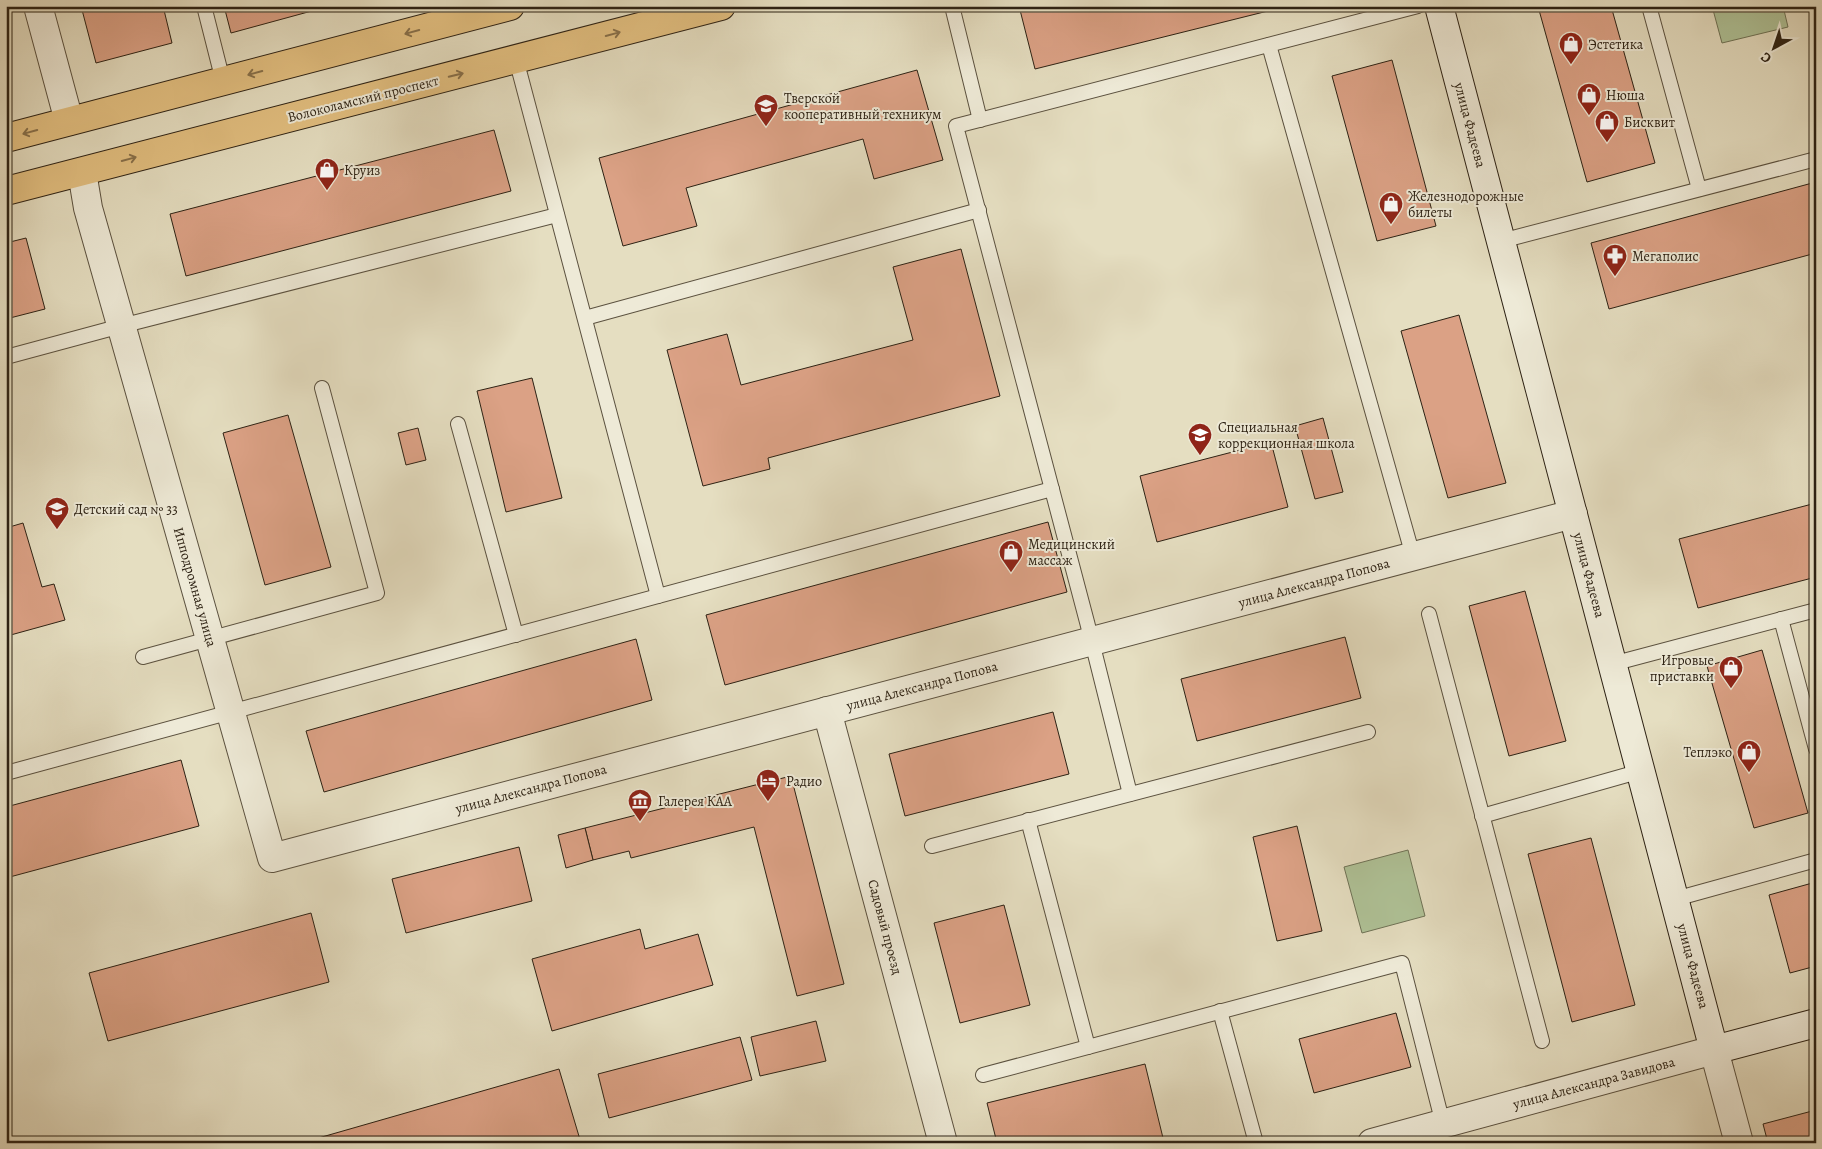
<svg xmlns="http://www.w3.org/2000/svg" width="1822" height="1149" font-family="Alegreya,serif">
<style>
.green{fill:#afc297;stroke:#6e7256}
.building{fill:#dba185;stroke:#2d2214}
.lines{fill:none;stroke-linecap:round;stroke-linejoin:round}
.lane-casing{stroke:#5b513f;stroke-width:16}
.street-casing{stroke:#5b513f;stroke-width:30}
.secondary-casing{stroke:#2d2214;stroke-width:30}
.primary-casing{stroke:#2d2214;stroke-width:30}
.lane{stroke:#eeead7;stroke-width:14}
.street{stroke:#eeead7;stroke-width:28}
.secondary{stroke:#eeead7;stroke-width:28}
.primary{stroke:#e2bf80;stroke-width:28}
.oneway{stroke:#88704a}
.labels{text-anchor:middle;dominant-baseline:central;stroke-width:4;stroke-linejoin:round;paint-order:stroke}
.poi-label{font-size:14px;fill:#2d2214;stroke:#eeead7;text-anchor:start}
.street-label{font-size:14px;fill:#2d2214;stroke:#eeead7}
</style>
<rect width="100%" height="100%" fill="#e5dec1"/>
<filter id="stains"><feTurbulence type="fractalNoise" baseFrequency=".004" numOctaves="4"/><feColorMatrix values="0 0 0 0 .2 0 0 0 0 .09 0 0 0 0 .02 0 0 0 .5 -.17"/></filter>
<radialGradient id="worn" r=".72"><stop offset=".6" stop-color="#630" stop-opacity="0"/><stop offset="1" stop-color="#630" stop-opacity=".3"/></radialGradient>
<g class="green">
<polygon points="1712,6 1783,6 1788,27 1722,43"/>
<polygon points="1408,850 1425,916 1362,933 1344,867"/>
</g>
<g class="building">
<polygon points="81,6 163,6 172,43 96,63"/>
<polygon points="224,6 330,6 231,33"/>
<polygon points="1019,6 1288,6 1035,69"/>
<polygon points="1551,6 1611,6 1655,163 1587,182 1539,10"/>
<polygon points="1392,60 1436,226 1377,241 1332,76"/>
<polygon points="917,70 943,160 874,179 863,139 686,188 697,226 623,246 599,158"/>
<polygon points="494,130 511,191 186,276 170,214"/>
<polygon points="1816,182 1816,253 1609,309 1591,243"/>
<polygon points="26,238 45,309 6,319 6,243"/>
<polygon points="961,249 1000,396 768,458 770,469 703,486 667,350 727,334 741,385 913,340 893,267"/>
<polygon points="1459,315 1506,483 1448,498 1401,331"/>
<polygon points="532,378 562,498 506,512 477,391"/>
<polygon points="288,415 331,567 265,585 223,433"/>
<polygon points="1323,418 1343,492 1315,499 1295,426"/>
<polygon points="418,428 426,460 406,465 398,433"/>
<polygon points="1271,442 1288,507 1157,542 1140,476"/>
<polygon points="1816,503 1816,577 1698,608 1679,539"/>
<polygon points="1048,522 1067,592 725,685 706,615"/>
<polygon points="23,523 42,587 54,584 65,620 7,636 6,528"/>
<polygon points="1525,591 1566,741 1509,756 1469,606"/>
<polygon points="1345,637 1361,698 1197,741 1181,679"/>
<polygon points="636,639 652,700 324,792 306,731"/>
<polygon points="1762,650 1808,813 1754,828 1707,666"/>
<polygon points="1053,712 1069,774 905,816 889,754"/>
<polygon points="181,760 199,826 6,878 6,807"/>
<polygon points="791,776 844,984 797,996 754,827 631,858 629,851 593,860 585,828"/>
<polygon points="1297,826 1322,931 1277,941 1253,837"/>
<polygon points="585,828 593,860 566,868 558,835"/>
<polygon points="1591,838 1635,1005 1572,1022 1528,854"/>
<polygon points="519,847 532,901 406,933 392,879"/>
<polygon points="1816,882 1816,966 1790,973 1769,895"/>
<polygon points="1004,905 1030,1005 960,1023 934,923"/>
<polygon points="311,913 329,982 108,1041 89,973"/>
<polygon points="640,929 645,949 698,934 713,985 552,1031 532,959"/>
<polygon points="1396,1013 1411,1067 1314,1093 1299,1039"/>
<polygon points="816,1021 826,1061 760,1076 751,1037"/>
<polygon points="740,1037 752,1080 609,1118 598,1074"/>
<polygon points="1145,1064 1163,1138 1144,1143 997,1143 987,1103"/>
<polygon points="559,1069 581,1143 309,1143 308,1141"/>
<polygon points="1816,1110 1816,1143 1768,1143 1763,1124"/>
</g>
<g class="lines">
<defs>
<g id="lane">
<polyline points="204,6 223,81"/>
<polyline points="952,6 980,120"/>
<polyline points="1649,6 1699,189"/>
<polyline points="1269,45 1413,556"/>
<polyline points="516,59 658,596"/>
<polyline points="1501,241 1816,159"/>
<polyline points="585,318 979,210"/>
<polyline points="6,357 121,326 557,215"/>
<polyline points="458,424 516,635"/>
<polyline points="1429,614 1542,1041"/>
<polyline points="1781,619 1816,749"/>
<polyline points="143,657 377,593 322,388"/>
<polyline points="1612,664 1816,610"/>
<polyline points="6,773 1052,489"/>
<polyline points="1130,794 1087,622 956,126 1418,6"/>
<polyline points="1482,816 1641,771"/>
<polyline points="1028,820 1088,1047"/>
<polyline points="932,846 1368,732"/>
<polyline points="1675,899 1816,860"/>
<polyline points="1220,1011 1256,1143"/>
<polyline points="983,1075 1402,963 1443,1124"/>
</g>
<g id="street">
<polyline points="38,6 69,121"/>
<polyline points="82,172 88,208 272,858 1573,514"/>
<polyline points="827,711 943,1143"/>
<polyline points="1372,1143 1714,1050 1739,1143"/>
</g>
<polyline id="secondary" points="1439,6 1714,1050 1816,1023"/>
<g id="primary">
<polyline points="6,138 510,6"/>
<polyline points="6,191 721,6"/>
</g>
</defs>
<use href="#lane" class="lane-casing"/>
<use href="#street" class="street-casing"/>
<use href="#secondary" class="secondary-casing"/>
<use href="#primary" class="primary-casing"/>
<use href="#lane" class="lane"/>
<use href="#street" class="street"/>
<use href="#secondary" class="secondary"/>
<use href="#primary" class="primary"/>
</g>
<defs><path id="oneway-shaft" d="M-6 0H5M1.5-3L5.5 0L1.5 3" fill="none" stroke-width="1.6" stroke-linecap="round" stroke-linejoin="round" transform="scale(1.25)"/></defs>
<g class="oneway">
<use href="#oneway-shaft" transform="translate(412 32) rotate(165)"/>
<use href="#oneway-shaft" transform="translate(613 34) rotate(-15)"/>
<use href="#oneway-shaft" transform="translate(255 73) rotate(165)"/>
<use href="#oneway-shaft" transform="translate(456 75) rotate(-14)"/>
<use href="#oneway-shaft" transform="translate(30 132) rotate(165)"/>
<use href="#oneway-shaft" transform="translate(129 159) rotate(-15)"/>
</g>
<defs>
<symbol id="shop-pin" viewBox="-11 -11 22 30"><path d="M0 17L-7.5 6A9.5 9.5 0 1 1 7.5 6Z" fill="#8f2418" stroke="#eeead7"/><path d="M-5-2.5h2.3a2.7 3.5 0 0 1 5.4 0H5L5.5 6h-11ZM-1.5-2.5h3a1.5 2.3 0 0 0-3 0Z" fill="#fff"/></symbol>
<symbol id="university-pin" viewBox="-11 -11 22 30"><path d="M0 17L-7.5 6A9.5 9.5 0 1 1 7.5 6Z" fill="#8f2418" stroke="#eeead7"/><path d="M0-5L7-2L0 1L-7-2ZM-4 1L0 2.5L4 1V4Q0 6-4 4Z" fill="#fff"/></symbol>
<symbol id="pharmacy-pin" viewBox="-11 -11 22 30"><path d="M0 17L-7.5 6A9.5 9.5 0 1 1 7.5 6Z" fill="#8f2418" stroke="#eeead7"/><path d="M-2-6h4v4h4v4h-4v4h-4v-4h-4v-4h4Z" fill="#fff"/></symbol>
<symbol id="school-pin" viewBox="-11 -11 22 30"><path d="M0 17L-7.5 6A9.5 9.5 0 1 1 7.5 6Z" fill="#8f2418" stroke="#eeead7"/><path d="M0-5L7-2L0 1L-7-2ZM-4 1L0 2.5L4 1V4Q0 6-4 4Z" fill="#fff"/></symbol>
<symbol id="hotel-pin" viewBox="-11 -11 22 30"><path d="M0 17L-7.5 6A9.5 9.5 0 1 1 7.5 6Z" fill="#8f2418" stroke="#eeead7"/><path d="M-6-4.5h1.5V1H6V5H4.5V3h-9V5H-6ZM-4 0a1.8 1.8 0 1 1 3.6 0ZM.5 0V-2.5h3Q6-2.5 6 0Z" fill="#fff"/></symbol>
<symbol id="museum-pin" viewBox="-11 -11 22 30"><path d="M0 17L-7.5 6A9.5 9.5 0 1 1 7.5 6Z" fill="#8f2418" stroke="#eeead7"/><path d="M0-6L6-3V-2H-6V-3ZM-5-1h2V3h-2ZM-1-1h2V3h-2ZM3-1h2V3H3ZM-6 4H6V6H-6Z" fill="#fff"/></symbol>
</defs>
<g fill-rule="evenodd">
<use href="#shop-pin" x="1557" y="30" width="28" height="38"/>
<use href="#shop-pin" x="1575" y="81" width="28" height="38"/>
<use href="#university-pin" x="752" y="92" width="28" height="38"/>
<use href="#shop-pin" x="1593" y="108" width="28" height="38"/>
<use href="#shop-pin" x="313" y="156" width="28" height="38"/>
<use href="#shop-pin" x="1377" y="190" width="28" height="38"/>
<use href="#pharmacy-pin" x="1601" y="242" width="28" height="38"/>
<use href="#school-pin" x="1186" y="421" width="28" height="38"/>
<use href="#school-pin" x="43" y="495" width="28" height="38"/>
<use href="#shop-pin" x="997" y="538" width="28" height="38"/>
<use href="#shop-pin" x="1717" y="654" width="28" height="38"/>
<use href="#shop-pin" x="1735" y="738" width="28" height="38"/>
<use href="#hotel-pin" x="754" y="767" width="28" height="38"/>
<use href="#museum-pin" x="626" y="787" width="28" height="38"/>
</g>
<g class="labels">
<g class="poi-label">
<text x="1588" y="44">Эстетика</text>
<text x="1606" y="95">Нюша</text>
<text x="784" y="98">Тверской<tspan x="784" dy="16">кооперативный техникум</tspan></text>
<text x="1624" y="122">Бисквит</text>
<text x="344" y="170">Круиз</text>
<text x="1408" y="196">Железнодорожные<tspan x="1408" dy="16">билеты</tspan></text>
<text x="1632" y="256">Мегаполис</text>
<text x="1218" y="427">Специальная<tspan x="1218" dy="16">коррекционная школа</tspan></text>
<text x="74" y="509">Детский сад № 33</text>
<text x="1028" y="544">Медицинский<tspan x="1028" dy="16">массаж</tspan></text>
<text x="1714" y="660" text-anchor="end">Игровые<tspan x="1714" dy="16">приставки</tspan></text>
<text x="1732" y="752" text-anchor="end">Теплэко</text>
<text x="786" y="781">Радио</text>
<text x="658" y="801">Галерея КАА</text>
</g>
<g class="street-label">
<text transform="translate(363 99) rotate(-14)">Волоколамский проспект</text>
<text transform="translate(1470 125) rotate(75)">улица Фадеева</text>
<text transform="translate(1589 575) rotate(75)">улица Фадеева</text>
<text transform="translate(1314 583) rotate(-15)">улица Александра Попова</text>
<text transform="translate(195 587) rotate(74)">Ипподромная улица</text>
<text transform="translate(922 686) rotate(-15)">улица Александра Попова</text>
<text transform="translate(531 789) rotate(-15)">улица Александра Попова</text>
<text transform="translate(885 927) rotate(75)">Садовый проезд</text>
<text transform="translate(1693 966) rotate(75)">улица Фадеева</text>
<text transform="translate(1594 1083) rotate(-15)">улица Александра Завидова</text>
</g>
</g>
<rect width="1822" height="1149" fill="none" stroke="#e5dec1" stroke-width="25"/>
<rect x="8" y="8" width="1807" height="1134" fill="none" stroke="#2d2214" stroke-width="2.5"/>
<rect x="12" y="12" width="1797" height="1124" fill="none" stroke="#2d2214"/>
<g transform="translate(1774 48) rotate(220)" stroke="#eeead7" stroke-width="4" paint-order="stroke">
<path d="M0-4L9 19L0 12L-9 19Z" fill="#2d2214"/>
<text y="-8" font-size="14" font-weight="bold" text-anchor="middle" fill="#2d2214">С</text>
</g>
<rect width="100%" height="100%" filter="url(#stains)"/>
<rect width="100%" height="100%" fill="url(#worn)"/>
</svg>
